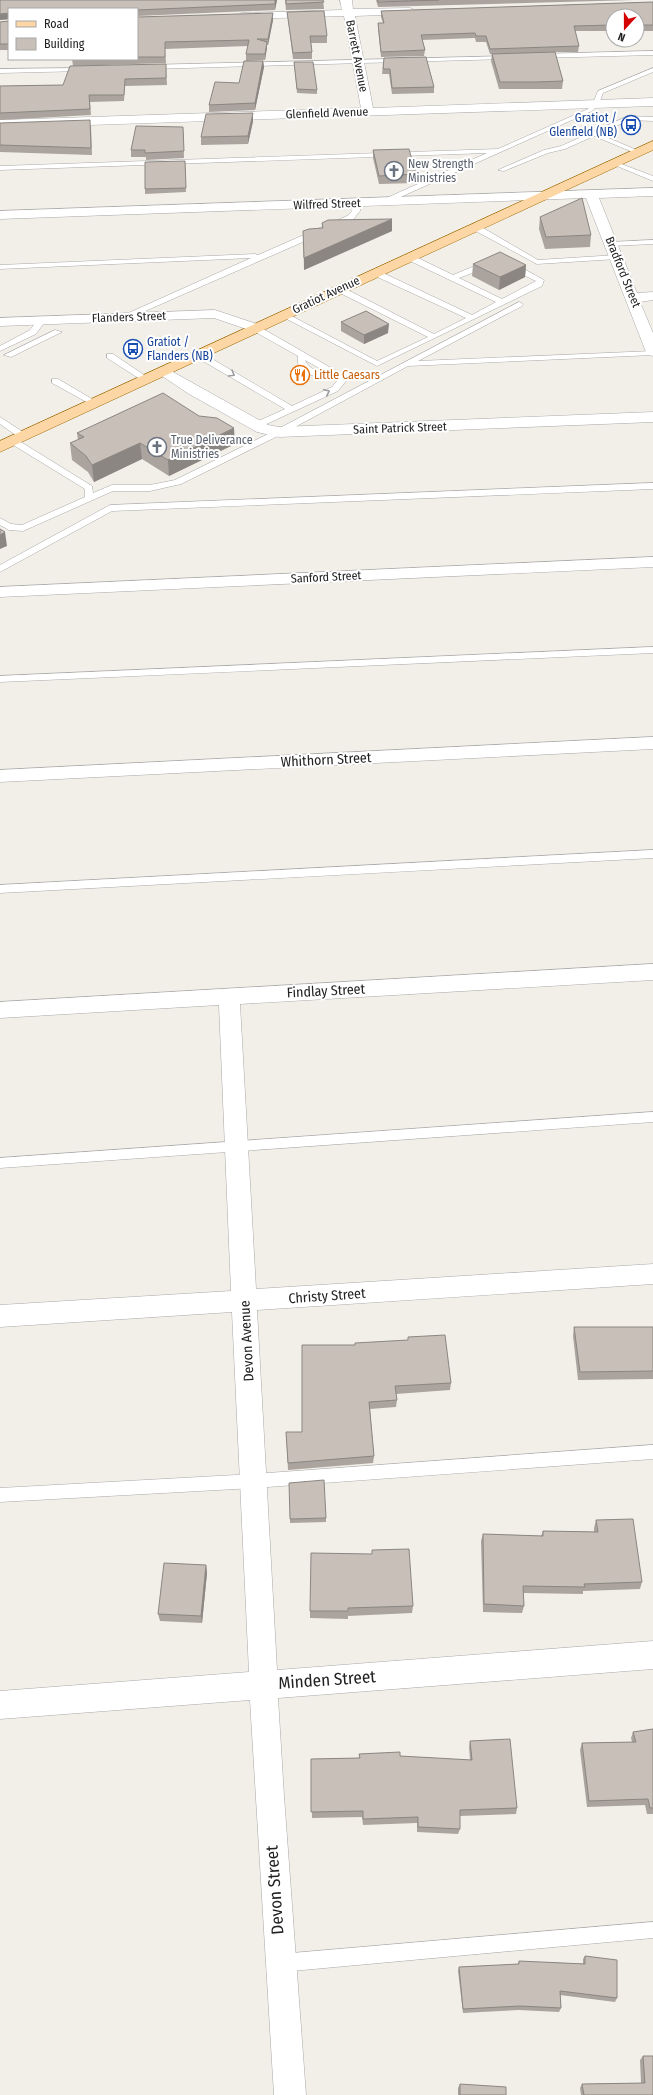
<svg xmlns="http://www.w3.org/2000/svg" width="653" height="2095" font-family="'Fira Sans Condensed',sans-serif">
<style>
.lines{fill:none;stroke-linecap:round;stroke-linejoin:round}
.service-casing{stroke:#a9a9a9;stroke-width:1}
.minor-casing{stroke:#a9a9a9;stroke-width:1}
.primary-casing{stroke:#a06b00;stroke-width:1}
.service{fill:#fff;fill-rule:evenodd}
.minor{fill:#fff;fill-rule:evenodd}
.primary{fill:#fcd6a4;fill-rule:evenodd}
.wall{fill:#aba49e}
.shaded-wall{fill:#8b8681}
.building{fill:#c7bfb8;stroke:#8b8681}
.oneway{stroke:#9c9c9c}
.labels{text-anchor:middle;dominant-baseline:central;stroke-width:4;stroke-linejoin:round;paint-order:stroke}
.far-street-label{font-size:12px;fill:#222;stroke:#fff}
.far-transit-label{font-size:12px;fill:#164399;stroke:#fff;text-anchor:end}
.far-worship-label{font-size:12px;fill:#5b616d;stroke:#fff;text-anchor:start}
.far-food-label{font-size:12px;fill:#c56008;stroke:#fff;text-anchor:start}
.street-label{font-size:14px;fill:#222;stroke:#fff}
.near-street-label{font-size:17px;fill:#222;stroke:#fff}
</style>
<rect width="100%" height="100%" fill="#f2efe9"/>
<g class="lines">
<defs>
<g id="service">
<polygon points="653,51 653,55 539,58 536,56 539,54"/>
<polygon points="509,56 510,57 507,59 149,69 146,67 149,65"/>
<polygon points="87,68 87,70 85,71 0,73 0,69"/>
<polygon points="653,68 653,72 603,93 599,104 592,111 385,204 381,202 382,200 487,153 0,170 0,166 498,149 588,109 593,103 598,91"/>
<polygon points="628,116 653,117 653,121 629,120 599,134 639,151 639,153 635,153 594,136 565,149 548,153 504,171 498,170 544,150 561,146"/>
<polygon points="612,162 616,162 653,176 653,181 612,164"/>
<polygon points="353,201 360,203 360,211 353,220 127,319 124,319 124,315 251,258 0,269 0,265 255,254 258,255 347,216 352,211"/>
<polygon points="472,225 478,225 538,260 617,255 621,257 617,259 537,264 472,229"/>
<polygon points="653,240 653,244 611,246 607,244 611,242"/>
<polygon points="406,255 412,255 453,275 484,262 490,262 490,266 459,278 502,299 536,281 507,267 507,263 513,263 544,280 542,286 377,366 279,315 286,313 377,361 428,337 336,291 336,287 342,287 434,334 466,318 373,275 373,271 379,271 472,315 496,302 406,259"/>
<polygon points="519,302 523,304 522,306 418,361 653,351 653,355 408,366 282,434 181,484 150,491 113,491 23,531 9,530 0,525 0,518 11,524 22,525 85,497 85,489 10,443 10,439 16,439 92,486 93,493 112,485 150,485 175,480 276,430"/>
<polygon points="39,318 46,320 36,334 0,351 0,346 30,330"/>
<path d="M 252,326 L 258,326 L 338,372 L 346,381 L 338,391 L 260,427 L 254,427 L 254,423 L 285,409 L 196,357 L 196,353 L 202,353 L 292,406 L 332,387 L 337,381 C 324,377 294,377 298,356 L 252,330 ZM 305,360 L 331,375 C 321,373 309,370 305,360 Z"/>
<polygon points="55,330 62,332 11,357 4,355"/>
<polygon points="107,354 113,354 150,379 143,381 107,358"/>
<polygon points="52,379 58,379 99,403 92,405 52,383"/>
<polygon points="0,417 26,434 26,438 20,438 0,424"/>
<polygon points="653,483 653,489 112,511 0,572 0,565 110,505"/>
<polygon points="653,647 653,653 0,682 0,676"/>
<polygon points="653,850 653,858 0,893 0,885"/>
<polygon points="653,1112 653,1122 0,1168 0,1158"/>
<polygon points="653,1445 653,1459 254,1488 0,1502 0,1488 254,1474"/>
<polygon points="653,1922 653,1938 281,1972 275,1969 272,1963 275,1957 281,1954"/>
</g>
<g id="minor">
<polygon points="340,0 352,0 353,9 410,8 416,11 410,14 355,16 373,108 653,98 653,106 0,128 0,120 361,108 344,16 242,19 236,16 242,13 342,10"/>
<polygon points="653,188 653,196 599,198 637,293 653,292 653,300 640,302 653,333 653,356 648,355 646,352 586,198 0,219 0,211"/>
<polygon points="215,310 260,325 262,328 260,331 255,332 214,318 0,326 0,318"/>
<polygon points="164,367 268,425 279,427 653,412 653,422 279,437 257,432 189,394 159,374 157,371 159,368"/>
<polygon points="653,557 653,567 0,597 0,587"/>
<polygon points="653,737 653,749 0,782 0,770"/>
<polygon points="653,964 653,980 240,1004 256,1289 653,1264 653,1284 257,1310 277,1670 653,1641 653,1669 278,1698 284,1796 306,2095 274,2095 250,1700 0,1719 0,1691 249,1672 232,1312 0,1327 0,1305 231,1291 219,1005 0,1018 0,1002"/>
</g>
<polygon id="primary" points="653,141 653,150 0,452 0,441"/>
</defs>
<use href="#service" class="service-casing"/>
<use href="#minor" class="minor-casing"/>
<use href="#primary" class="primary-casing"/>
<use href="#service" class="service"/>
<use href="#minor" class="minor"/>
<use href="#primary" class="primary"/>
</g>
<g class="wall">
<polygon points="0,0 277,0 275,10 137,16 137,9 0,20"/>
<polygon points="285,0 323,0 324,9 286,10"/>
<polygon points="376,0 634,0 378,7"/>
<polygon points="653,2 653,31 637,31 637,16 613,16 613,31 575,31 579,46 578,52 555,52 563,81 562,89 499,89 491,61 492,54 490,54 486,42 476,42 475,38 422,40 425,50 424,56 381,57 378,28 378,23 383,23 381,17 381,11"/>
<polygon points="287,12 327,36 327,43 311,43 312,52 312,59 293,59 288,19"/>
<polygon points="137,17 273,20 268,45 267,45 265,60 246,61 246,54 248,46 165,49 166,63 73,66 72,59 137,59"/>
<polygon points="9,21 9,50 0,50 0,22"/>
<polygon points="384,58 434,87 434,93 392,94 389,74 382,74"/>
<polygon points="263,61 264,67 255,110 209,112 209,105 239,83"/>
<polygon points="294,62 317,90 317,94 297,93"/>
<polygon points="166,64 167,85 125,86 124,101 90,102 91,115 0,120 0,86 63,85"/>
<polygon points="253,121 248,144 201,145 201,137"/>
<polygon points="0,123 91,126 92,155 0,152"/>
<polygon points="183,127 184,158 146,160 146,157 131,157 131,150"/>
<polygon points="373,150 416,174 415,183 379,184 373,158"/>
<polygon points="185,161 186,192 145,194 145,189"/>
<polygon points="540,217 591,235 590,247 545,249 539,229"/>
<polygon points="322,223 392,231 304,270 303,231 322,228"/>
<polygon points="473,264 526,265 525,277 499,290 472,276"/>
<polygon points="341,322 388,333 364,344 341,331"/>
<polygon points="77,433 235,444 169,476 142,459 94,482 88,472 72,460 70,443 78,440"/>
<polygon points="574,1327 653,1327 653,1379 578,1380 573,1336"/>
<polygon points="408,1337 451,1383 450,1390 396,1394 397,1400 396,1407 370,1409 374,1456 373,1463 288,1470 286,1432 302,1432 355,1345 408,1340"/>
<polygon points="326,1518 326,1522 290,1523 290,1519"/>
<polygon points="596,1520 642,1582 640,1589 583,1591 583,1594 523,1593 524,1606 522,1613 483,1612 481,1541 483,1534 541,1536 543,1531 594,1532 594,1528"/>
<polygon points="372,1550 413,1606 412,1613 348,1616 348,1619 310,1618 310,1611 372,1554"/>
<polygon points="206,1565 207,1573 202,1623 160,1621 158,1614"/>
<polygon points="653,1729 653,1814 647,1814 645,1805 587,1807 580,1750 582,1743 632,1742 631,1738 633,1732"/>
<polygon points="470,1741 517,1808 516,1814 460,1816 460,1829 458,1834 417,1832 417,1823 363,1825 362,1817 312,1818 311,1759 359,1758 359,1754 470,1760 469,1747"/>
<polygon points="585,1956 617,1998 615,2002 560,1995 561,2008 559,2012 519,2010 463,2013 458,1971 459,1967 518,1964 519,1961 583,1964 583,1959"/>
<polygon points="643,2056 653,2095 581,2095 580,2088 582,2084 641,2083 640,2060"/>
<polygon points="460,2084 506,2095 458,2095 458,2088"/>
</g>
<g class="shaded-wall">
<polygon points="275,0 277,0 275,10"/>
<polygon points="9,13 9,19 0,20 0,14"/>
<polygon points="273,13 273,20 268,45 268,39"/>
<polygon points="267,42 267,48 265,60 265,54"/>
<polygon points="263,61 264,67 255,110 255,103"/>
<polygon points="253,113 253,121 248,144 248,136"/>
<polygon points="392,219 392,231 304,270 304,258"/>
<polygon points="526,265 525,277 499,290 500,277"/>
<polygon points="389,324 388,333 364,344 364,335"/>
<polygon points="234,428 235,444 169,476 168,460"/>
<polygon points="140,443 142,459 94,482 92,465"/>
<polygon points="5,532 7,546 0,549 0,535"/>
<polygon points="206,1565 207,1573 202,1623 201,1616"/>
</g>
<g class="building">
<polygon points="0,0 275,0 275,4 137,10 137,9 9,9 9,13 0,14"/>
<polygon points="286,0 323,0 324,2 286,4"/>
<polygon points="378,0 439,0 378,2"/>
<polygon points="653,2 653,25 637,25 637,16 613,16 613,25 574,26 579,46 490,49 486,36 476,36 475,33 421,35 425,50 381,52 378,23 384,23 381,11"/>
<polygon points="324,11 327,36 310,36 312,52 293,53 287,12"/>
<polygon points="273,13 268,39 257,39 267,42 265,54 246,54 249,40 165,42 165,57 137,57 137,17"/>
<polygon points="9,21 9,44 0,44 0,22"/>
<polygon points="555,52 563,81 536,82 500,82 492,54"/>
<polygon points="426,57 434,87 392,88 390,69 383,69 384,58"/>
<polygon points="244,61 263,61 255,103 209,105 215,82 239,83"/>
<polygon points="294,62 313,62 317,90 297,89"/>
<polygon points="166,64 166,78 125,79 124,95 89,95 90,109 0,113 0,86 63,85 70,66"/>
<polygon points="253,113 248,136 201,137 206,114"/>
<polygon points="90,120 91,148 0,145 0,123"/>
<polygon points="136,126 183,127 184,151 145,153 145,150 131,150"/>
<polygon points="409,149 416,174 379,176 373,150"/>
<polygon points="185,161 186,188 145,189 145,162"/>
<polygon points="582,198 591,235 546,237 540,217"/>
<polygon points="392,219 304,258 303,231 309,229 323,228 322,223 328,220"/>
<polygon points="500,252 526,265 500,277 473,264"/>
<polygon points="366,311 389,324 364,335 341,322"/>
<polygon points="163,393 199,416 217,418 234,428 168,460 140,443 92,465 86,456 70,443 84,437 77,433"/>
<polygon points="0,529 5,532 0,535"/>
<polygon points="574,1327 653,1327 653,1371 580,1372"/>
<polygon points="445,1335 451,1383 395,1386 397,1400 369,1402 374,1456 288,1463 286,1432 302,1432 302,1345 355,1345 355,1343 408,1340 408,1337"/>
<polygon points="324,1480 326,1518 290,1519 289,1483"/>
<polygon points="633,1519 642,1582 584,1584 585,1587 523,1586 524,1606 484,1604 483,1534 543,1536 543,1531 598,1532 596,1520"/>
<polygon points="409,1549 413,1606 348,1608 348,1611 310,1611 311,1553 372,1554 372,1550"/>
<polygon points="164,1563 206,1565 201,1616 158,1614"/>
<polygon points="653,1729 653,1808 650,1808 648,1799 589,1801 582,1743 636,1742 633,1732"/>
<polygon points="510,1739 517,1808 460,1810 460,1829 418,1827 418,1817 363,1819 363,1811 311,1812 311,1759 360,1758 359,1754 400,1752 400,1756 472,1760 470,1741"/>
<polygon points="585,1956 617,1960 617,1998 560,1991 561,2008 520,2006 463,2009 459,1967 519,1964 519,1961 585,1964"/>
<polygon points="643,2056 653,2056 653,2095 584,2095 582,2084 645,2083"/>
<polygon points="460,2084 506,2087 506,2095 460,2095"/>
</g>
<defs><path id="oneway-chevron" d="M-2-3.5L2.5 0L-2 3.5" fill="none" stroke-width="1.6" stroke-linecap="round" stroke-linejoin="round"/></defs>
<g class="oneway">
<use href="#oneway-chevron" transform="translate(232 374) rotate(30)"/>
<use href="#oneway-chevron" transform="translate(327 392) rotate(-25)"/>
</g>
<defs>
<symbol id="bus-ring" viewBox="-11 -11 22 22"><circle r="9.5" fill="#fff" stroke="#1a4fb4" stroke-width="1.5"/><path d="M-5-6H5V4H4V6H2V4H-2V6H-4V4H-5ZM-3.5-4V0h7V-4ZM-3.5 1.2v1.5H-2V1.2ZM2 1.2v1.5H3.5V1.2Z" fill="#1a4fb4"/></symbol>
<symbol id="church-ring" viewBox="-11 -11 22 22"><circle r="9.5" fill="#fff" stroke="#6b7280" stroke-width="1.5"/><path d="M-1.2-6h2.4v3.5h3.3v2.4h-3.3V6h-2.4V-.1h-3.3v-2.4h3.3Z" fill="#6b7280"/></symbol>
<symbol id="restaurant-ring" viewBox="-11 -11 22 22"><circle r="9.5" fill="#fff" stroke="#e8710a" stroke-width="1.5"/><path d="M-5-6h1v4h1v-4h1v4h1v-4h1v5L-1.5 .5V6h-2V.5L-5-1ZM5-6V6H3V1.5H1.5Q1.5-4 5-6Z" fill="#e8710a"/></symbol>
</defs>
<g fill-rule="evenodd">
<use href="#bus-ring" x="620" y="114" width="22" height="22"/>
<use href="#church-ring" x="383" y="160" width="22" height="22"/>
<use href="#bus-ring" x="122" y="338" width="22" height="22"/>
<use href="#restaurant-ring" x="289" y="364" width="22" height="22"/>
<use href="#church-ring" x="146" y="436" width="22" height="22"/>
</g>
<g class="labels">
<g class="far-street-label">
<text transform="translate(357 56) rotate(79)">Barrett Avenue</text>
<text transform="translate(327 113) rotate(-2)">Glenfield Avenue</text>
<text transform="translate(327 204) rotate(-2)">Wilfred Street</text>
<text transform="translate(623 272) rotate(68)">Bradford Street</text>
<text transform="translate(326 295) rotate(-25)">Gratiot Avenue</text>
<text transform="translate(129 317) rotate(-2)">Flanders Street</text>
<text transform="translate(400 428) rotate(-2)">Saint Patrick Street</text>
<text transform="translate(326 577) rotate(-3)">Sanford Street</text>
</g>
<g class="far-transit-label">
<text x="617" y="118">Gratiot /<tspan x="617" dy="14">Glenfield (NB)</tspan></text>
<text x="147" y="342" text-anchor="start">Gratiot /<tspan x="147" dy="14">Flanders (NB)</tspan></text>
</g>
<g class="far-worship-label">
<text x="408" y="164">New Strength<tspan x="408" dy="14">Ministries</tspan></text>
<text x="171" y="440">True Deliverance<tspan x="171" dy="14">Ministries</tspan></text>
</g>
<g class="far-food-label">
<text x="314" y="375">Little Caesars</text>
</g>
<g class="street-label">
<text transform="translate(326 760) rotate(-3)">Whithorn Street</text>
<text transform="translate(326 991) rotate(-3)">Findlay Street</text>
<text transform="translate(327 1296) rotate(-4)">Christy Street</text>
<text transform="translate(247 1341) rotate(-93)">Devon Avenue</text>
</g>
<g class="near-street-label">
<text transform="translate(327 1680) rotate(-4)">Minden Street</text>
<text transform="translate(275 1890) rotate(-94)">Devon Street</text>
</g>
</g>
<rect x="8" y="8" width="130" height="52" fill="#ffffff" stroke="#a7a7a7"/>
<rect x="16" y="21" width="20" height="6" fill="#fcd6a4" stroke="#a7a7a7"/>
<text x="44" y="28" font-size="12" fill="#222222">Road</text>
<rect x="16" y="38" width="20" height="12" fill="#c7bfb8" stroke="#a7a7a7"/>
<text x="44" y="48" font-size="12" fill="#222222">Building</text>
<g transform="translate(625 28) rotate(201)"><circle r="19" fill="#ffffff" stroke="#a7a7a7"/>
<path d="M0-3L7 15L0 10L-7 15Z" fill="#d40000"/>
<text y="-6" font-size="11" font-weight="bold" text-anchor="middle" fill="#222222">N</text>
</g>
</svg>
